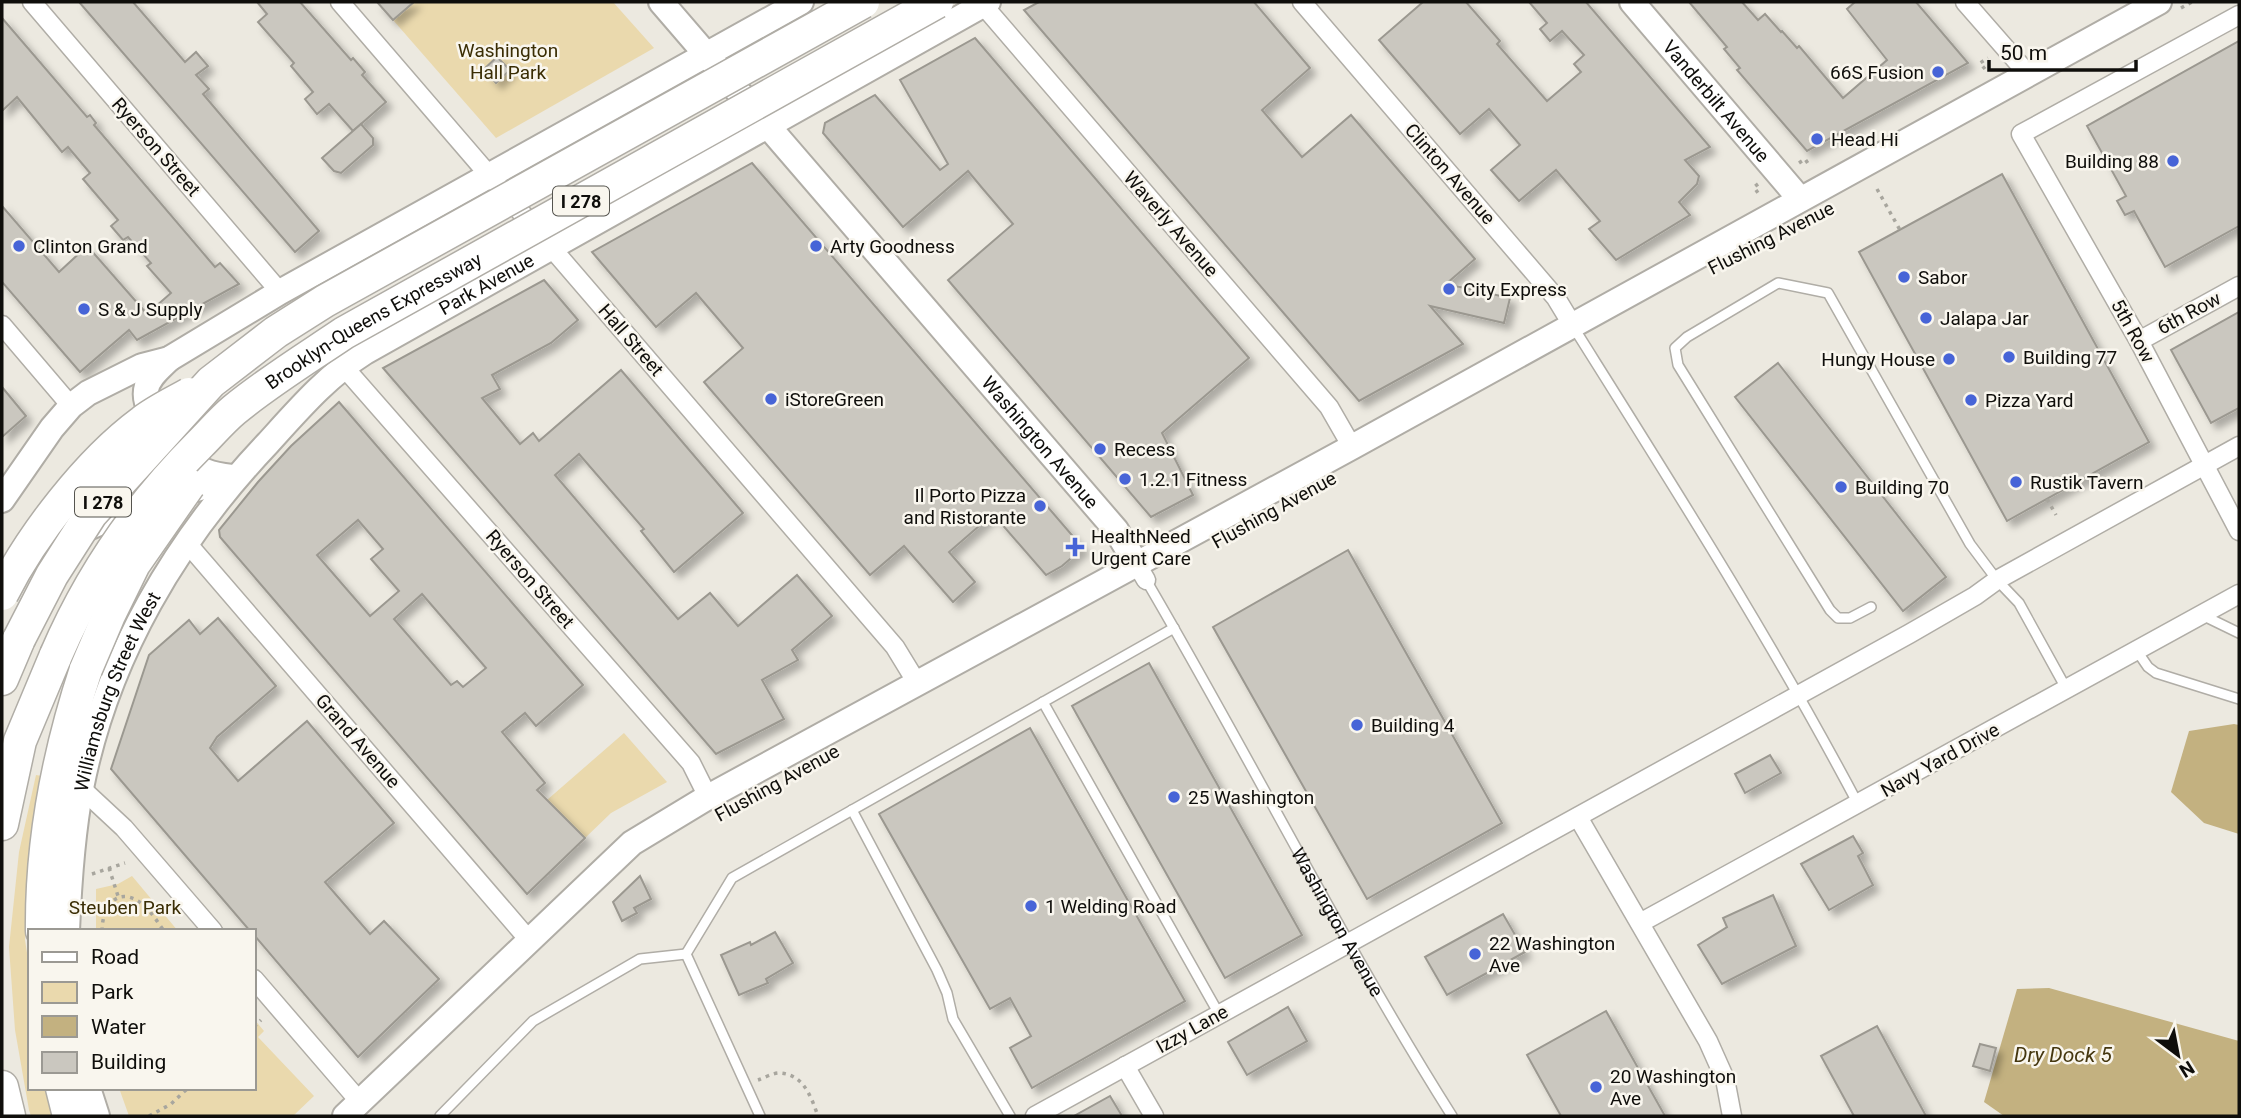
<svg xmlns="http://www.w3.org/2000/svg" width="2241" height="1118" font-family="Roboto,sans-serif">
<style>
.green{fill:#ead9ad}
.water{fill:#c3b180}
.building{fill:#cac7bf;stroke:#9b9890;stroke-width:2;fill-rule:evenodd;filter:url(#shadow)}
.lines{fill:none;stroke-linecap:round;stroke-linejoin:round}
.service-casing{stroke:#b0ada6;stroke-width:12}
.minor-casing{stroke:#b0ada6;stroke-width:21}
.secondary-casing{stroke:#b0ada6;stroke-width:28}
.motorway-casing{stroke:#b0ada6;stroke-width:35}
.path{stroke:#a8a69e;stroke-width:3.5;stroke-dasharray:3.5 5;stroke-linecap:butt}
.service{stroke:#fff;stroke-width:9}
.minor{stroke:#fff;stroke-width:18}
.secondary{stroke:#fff;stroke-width:24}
.motorway{stroke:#fff;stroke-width:32}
.motorway-bridge-casing{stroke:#b0ada6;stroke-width:35;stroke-linecap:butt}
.motorway-bridge{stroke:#fff;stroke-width:32}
.poi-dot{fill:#4764d7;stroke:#f9f6ee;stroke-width:2.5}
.labels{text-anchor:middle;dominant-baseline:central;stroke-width:5;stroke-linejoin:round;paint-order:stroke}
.shield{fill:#f9f6ee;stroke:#55544f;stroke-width:2}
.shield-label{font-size:18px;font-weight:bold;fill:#0f0e0b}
.park-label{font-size:19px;fill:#3a2d04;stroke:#f9f6ee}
.poi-label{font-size:19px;fill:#0f0e0b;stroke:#f9f6ee;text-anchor:start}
.street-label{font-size:19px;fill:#0f0e0b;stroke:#f9f6ee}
.water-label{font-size:21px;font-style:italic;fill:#45370f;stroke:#f9f6ee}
</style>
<defs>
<filter id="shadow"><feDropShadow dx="6" dy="6" stdDeviation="3.5" flood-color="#0004"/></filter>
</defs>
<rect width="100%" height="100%" fill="#ece9e0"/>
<g class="green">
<polygon points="414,2 613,2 654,48 496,138 393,20"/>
<polygon points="624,733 667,782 611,813 585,838 547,800"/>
<polygon points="36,775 42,776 30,854 25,940 30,972 30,1088 51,1088 59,1116 31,1116 29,1110 15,1030 9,947 19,852"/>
<polygon points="132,876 178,931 96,931 96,889 118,884"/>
<polygon points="254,1019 264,1031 258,1037 314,1096 293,1116 129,1116 119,1088 254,1088"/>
</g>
<g class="water">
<polygon points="2234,724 2239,725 2239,834 2204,823 2171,792 2189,731"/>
<polygon points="2049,988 2239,1041 2239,1116 2004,1116 1984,1102 2017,989"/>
</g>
<g class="building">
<polygon points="79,2 133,2 185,62 196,52 208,66 196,75 209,89 203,94 319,231 295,252"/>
<polygon points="257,2 300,2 351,60 353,58 365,72 362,75 386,102 353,131 329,104 317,114 305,99 313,92 291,66 294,63 258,22 267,14"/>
<polygon points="377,2 414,2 393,20"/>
<polygon points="1039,2 1254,2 1310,68 1262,110 1302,157 1351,115 1475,259 1446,284 1510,298 1504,323 1430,306 1463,344 1359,401 1024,10"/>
<polygon points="1423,2 1466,2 1500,41 1497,44 1547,101 1581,72 1574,64 1584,55 1562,31 1550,41 1540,29 1547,23 1529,2 1586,2 1710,147 1685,160 1699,176 1697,184 1679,202 1690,215 1616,260 1589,229 1600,221 1556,170 1519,201 1491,170 1520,145 1489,109 1460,134 1379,40"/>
<polygon points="1689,2 1742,2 1758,20 1765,14 1781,32 1782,31 1797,48 1799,46 1843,98 1887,60 1847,9 1855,2 1916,2 1968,63 1807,151 1737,70 1740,68 1724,49 1727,47"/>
<polygon points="2,18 87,117 90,115 96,123 94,125 215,267 220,263 239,284 137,340 129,330 80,372 2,282 2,206 59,272 84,249 87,252 90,249 147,314 171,293 147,266 151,263 128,237 123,240 111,226 118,220 83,179 90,173 68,147 62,152 17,97 2,111"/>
<polygon points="975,38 1249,358 1162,433 1193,495 1151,517 948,280 1013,224 983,189 968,171 903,227 823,133 825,123 875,95 940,170 948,164 900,80"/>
<polygon points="2239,41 2239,226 2165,267 2134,211 2125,215 2117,201 2126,196 2087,126"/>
<polygon points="497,57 510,70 496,83 484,69"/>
<polygon points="361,124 373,138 373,145 341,173 334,171 322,158"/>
<polygon points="752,163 1083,548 1062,566 1046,575 993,514 949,552 975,582 953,602 904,546 870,575 704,382 743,348 696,293 656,327 592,252"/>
<polygon points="2002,174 2149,442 2007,521 1859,252"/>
<polygon points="544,280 578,320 551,343 492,375 500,389 482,398 520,444 533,433 539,441 621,370 743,513 674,572 641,531 644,529 579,454 555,475 678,619 710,593 738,626 797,575 832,616 792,650 798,660 762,680 784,719 716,754 383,368"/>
<polygon points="2239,312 2239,408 2211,423 2171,350"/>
<polygon points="1778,363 1946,577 1903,611 1735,397"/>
<polygon points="2,387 26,416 2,437"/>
<path d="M 339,402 L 583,685 L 536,726 L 525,713 L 502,732 L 545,783 L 537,790 L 585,838 L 527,894 L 220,537 L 219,530 L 258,482 L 291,446 ZM 358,520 L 383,549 L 371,559 L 399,591 L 370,616 L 317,555 ZM 422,594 L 486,668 L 463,687 L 457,681 L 451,685 L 394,619 Z"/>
<polygon points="1348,550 1502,823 1367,899 1213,627"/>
<polygon points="218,618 276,686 217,737 210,748 238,781 307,721 394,823 325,882 370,934 384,921 439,979 358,1057 254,935 254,931 250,931 111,769 149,655 189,620 200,634"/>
<polygon points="1149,663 1302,935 1225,978 1072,706"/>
<polygon points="1030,728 1185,1001 1032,1088 1010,1048 1031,1036 1010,998 990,1009 879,814"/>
<polygon points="1770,755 1781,773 1745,793 1735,774"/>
<polygon points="1853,836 1863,853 1858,856 1873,885 1829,910 1801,864"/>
<polygon points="640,876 651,899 634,908 637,913 622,921 613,902"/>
<polygon points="1773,895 1796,946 1722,984 1698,945 1727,927 1723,918"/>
<polygon points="1503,914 1525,952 1447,995 1425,957"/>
<polygon points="775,932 793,963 766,979 768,983 739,995 721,955 750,942 751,945"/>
<polygon points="1288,1007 1307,1041 1247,1075 1228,1042"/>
<polygon points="1606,1011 1665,1116 1561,1116 1527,1055"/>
<polygon points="1877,1026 1926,1116 1854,1116 1821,1056"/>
<polygon points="1980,1044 1996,1048 1990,1071 1973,1066"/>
<polygon points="1110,1096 1122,1116 1074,1116"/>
</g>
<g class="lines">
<defs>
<g id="service">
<path d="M 1574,328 C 1672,484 1772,641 1858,804"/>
<path id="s1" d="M 1146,580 C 1250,757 1342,942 1452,1116"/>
<polyline points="1871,607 1850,618 1838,618 1830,610 1678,365 1675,348 1687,337 1778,283 1828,293 1970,544 1997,580 2019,603 2067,690"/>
<polyline points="2202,615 2239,633"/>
<polyline points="2137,651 2148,667 2156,673 2239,699"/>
<polyline points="1043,702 1219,1014"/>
<polyline points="852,810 937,970 947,993 953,1019 1010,1116"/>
<polyline points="686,954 732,878 1174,628"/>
<polyline points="686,954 760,1116"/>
<polyline points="440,1116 533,1021 640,959 686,954"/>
</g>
<g id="minor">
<polyline points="32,2 280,292"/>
<polyline points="340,2 895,647 917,683"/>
<polyline points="1302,2 1556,298 1573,326"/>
<polyline points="1965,2 2028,74"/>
<polyline points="983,5 1329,407 1352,447"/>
<polyline points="2239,15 2021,134 2139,341 2239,531"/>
<polyline points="2,325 71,406"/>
<polyline points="2139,341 2239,286"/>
<polyline points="343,366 691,763 708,797"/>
<polyline points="187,543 529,940"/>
<polyline points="1136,563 1146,580"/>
<polyline points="81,788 124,828 213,931"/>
<polyline points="1578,817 1708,1041 1725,1079 1732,1116"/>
<polyline points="1640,923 2239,594"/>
<polyline points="254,979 360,1102"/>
<polyline points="1125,1066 1154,1116"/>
<polyline points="1035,1116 1909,634 1975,596 1997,580 2239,446"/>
</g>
<g id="secondary">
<path id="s2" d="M 661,2 L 1116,530 L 1136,563"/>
<path id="s3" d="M 1632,2 L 1800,199"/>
<path d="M 169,359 C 160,368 148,377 146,390 C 142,415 183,461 205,471 C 214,475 223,476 232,477"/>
<polyline points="2,500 52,428 71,406 88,393 142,366 169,359 280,292 801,2"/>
<path d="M 20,565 C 85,521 161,500 235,477"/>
<path id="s4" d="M 67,931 C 69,883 72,835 81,788 C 107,656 176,540 268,443 C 298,410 327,376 365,352 L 988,2"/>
<polyline points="88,1088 97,1116"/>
<polyline points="345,1116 632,843 708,797 1352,447 2159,2"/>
</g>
<g id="motorway">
<polyline points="2,679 19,639"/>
<polyline points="2,824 20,741 56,655"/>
<path d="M 42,931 C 41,841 58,754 86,669"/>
<polyline points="2,1087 9,1116"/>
<polyline points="62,1088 69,1116"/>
</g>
</defs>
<use href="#service" class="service-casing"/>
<use href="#minor" class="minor-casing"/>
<use href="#secondary" class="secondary-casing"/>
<use href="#motorway" class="motorway-casing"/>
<g class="path">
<polyline points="2181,8 2192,2"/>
<polyline points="1985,69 1980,63 1988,58"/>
<polyline points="1799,163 1805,159 1809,165"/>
<polyline points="1758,184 1754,187 1758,193"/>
<polyline points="1877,189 1900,230"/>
<polyline points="2047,499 2056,515"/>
<polyline points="109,868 118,896"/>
<polyline points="92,874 125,863"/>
<path d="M 102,931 C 102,909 115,887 138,901 C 149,908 157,921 164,931"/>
<polyline points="254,1027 261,1020"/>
<path d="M 758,1080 C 764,1078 773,1073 779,1073 C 804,1074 811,1097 818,1116"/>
<polyline points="149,1116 171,1104 188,1088"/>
</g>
<use href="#service" class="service"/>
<use href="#minor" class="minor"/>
<use href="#secondary" class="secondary"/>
<use href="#motorway" class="motorway"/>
<defs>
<g id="motorway-bridge">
<path d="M 2,594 C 32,535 88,462 142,422 C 156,411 173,403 189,394"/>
<polyline points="19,639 52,575 91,514 211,382 276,332 325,301 863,2"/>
<path id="s5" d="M 56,655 C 90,576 139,505 200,444 C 211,433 222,420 234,410 C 268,382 307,358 344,333 L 937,2"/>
<polyline points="86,669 109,615 134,564 189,485"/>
</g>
</defs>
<use href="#motorway-bridge" class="motorway-bridge-casing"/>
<use href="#motorway-bridge" class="motorway-bridge"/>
</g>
<g class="poi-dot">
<circle cx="1938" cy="72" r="7"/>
<circle cx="1817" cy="139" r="7"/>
<circle cx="2173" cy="161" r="7"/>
<circle cx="19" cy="246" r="7"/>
<circle cx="816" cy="246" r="7"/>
<circle cx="1904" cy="277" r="7"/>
<circle cx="1449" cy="289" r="7"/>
<circle cx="84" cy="309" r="7"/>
<circle cx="1926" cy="318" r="7"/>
<circle cx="2009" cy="357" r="7"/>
<circle cx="1949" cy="359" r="7"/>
<circle cx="771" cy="399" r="7"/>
<circle cx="1971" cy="400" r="7"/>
<circle cx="1100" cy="449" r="7"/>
<circle cx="1125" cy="479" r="7"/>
<circle cx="2016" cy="482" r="7"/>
<circle cx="1841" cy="487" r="7"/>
<circle cx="1040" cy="506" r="7"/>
<path d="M1071.5 536.5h7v7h7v7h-7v7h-7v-7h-7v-7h7z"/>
<circle cx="1357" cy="725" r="7"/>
<circle cx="1174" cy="797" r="7"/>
<circle cx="1031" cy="906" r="7"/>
<circle cx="1475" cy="954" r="7"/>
<circle cx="1596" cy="1087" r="7"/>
</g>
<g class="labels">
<g class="shield">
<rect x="553" y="186.5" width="56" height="29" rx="5"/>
<rect x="75" y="487.5" width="56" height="29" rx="5"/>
</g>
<g class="shield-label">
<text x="581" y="201">I 278</text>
<text x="103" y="502">I 278</text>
</g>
<g class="park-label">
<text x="508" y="50">Washington<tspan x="508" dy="22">Hall Park</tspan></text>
<text x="125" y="907">Steuben Park</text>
</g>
<g class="poi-label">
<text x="1924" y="72" text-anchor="end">66S Fusion</text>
<text x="1831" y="139">Head Hi</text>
<text x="2159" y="161" text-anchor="end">Building 88</text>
<text x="33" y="246">Clinton Grand</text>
<text x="830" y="246">Arty Goodness</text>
<text x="1918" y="277">Sabor</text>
<text x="1463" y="289">City Express</text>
<text x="98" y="309">S &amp; J Supply</text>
<text x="1940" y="318">Jalapa Jar</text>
<text x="2023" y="357">Building 77</text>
<text x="1935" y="359" text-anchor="end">Hungy House</text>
<text x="785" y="399">iStoreGreen</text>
<text x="1985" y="400">Pizza Yard</text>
<text x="1114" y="449">Recess</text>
<text x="1139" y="479">1.2.1 Fitness</text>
<text x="2030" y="482">Rustik Tavern</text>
<text x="1855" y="487">Building 70</text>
<text x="1026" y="495" text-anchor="end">Il Porto Pizza<tspan x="1026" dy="22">and Ristorante</tspan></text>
<text x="1091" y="536">HealthNeed<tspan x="1091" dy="22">Urgent Care</tspan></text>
<text x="1371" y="725">Building 4</text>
<text x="1188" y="797">25 Washington</text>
<text x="1045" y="906">1 Welding Road</text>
<text x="1489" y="943">22 Washington<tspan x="1489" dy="22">Ave</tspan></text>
<text x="1610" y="1076">20 Washington<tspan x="1610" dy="22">Ave</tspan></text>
</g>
<g class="street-label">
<text stroke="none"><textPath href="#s3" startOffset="130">Vanderbilt Avenue</textPath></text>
<text transform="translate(156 147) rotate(49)">Ryerson Street</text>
<text transform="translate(1450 174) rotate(49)">Clinton Avenue</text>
<text transform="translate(1171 224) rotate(49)">Waverly Avenue</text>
<text transform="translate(1771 238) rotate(-27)">Flushing Avenue</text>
<text stroke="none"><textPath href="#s4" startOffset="814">Park Avenue</textPath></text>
<text transform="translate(2189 313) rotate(-28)">6th Row</text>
<text stroke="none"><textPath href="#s5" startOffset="471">Brooklyn-Queens Expressway</textPath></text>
<text transform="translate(2133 331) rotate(61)">5th Row</text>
<text transform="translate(631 340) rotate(49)">Hall Street</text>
<text stroke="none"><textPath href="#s2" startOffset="581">Washington Avenue</textPath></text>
<text transform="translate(1274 510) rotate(-29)">Flushing Avenue</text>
<text transform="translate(530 579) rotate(49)">Ryerson Street</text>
<text stroke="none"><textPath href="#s4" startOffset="247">Williamsburg Street West</textPath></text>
<text transform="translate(358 741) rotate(49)">Grand Avenue</text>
<text transform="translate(1940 760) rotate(-29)">Navy Yard Drive</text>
<text transform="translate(777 783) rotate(-29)">Flushing Avenue</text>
<text stroke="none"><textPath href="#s1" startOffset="392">Washington Avenue</textPath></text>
<text transform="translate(1192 1029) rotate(-29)">Izzy Lane</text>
</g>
<g class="water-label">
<text x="2063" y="1055">Dry Dock 5</text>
</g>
</g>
<rect width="2241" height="1118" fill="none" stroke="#0f0e0b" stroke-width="7"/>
<rect x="28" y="929" width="228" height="161" fill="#f9f6ee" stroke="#9b9993" stroke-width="2"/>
<rect x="42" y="952" width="35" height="10" fill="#ffffff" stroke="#9b9993" stroke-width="2"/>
<text x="91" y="964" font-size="21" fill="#0f0e0b">Road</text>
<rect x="42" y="982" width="35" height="21" fill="#ead9ad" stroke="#9b9993" stroke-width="2"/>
<text x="91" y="999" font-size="21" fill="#0f0e0b">Park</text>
<rect x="42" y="1016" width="35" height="21" fill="#c3b180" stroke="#9b9993" stroke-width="2"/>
<text x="91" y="1034" font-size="21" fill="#0f0e0b">Water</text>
<rect x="42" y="1052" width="35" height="21" fill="#cac7bf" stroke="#9b9993" stroke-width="2"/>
<text x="91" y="1069" font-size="21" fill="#0f0e0b">Building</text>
<g transform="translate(2178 1055) rotate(148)" stroke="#f9f6ee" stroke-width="5" paint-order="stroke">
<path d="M0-5L12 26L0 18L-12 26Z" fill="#0f0e0b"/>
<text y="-10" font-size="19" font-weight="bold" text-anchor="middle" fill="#0f0e0b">N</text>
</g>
<path d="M1989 60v10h147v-10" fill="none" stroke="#0f0e0b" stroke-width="3.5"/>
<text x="2000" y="60" font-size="21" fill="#0f0e0b" stroke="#f9f6ee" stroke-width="5" paint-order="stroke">50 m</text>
</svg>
